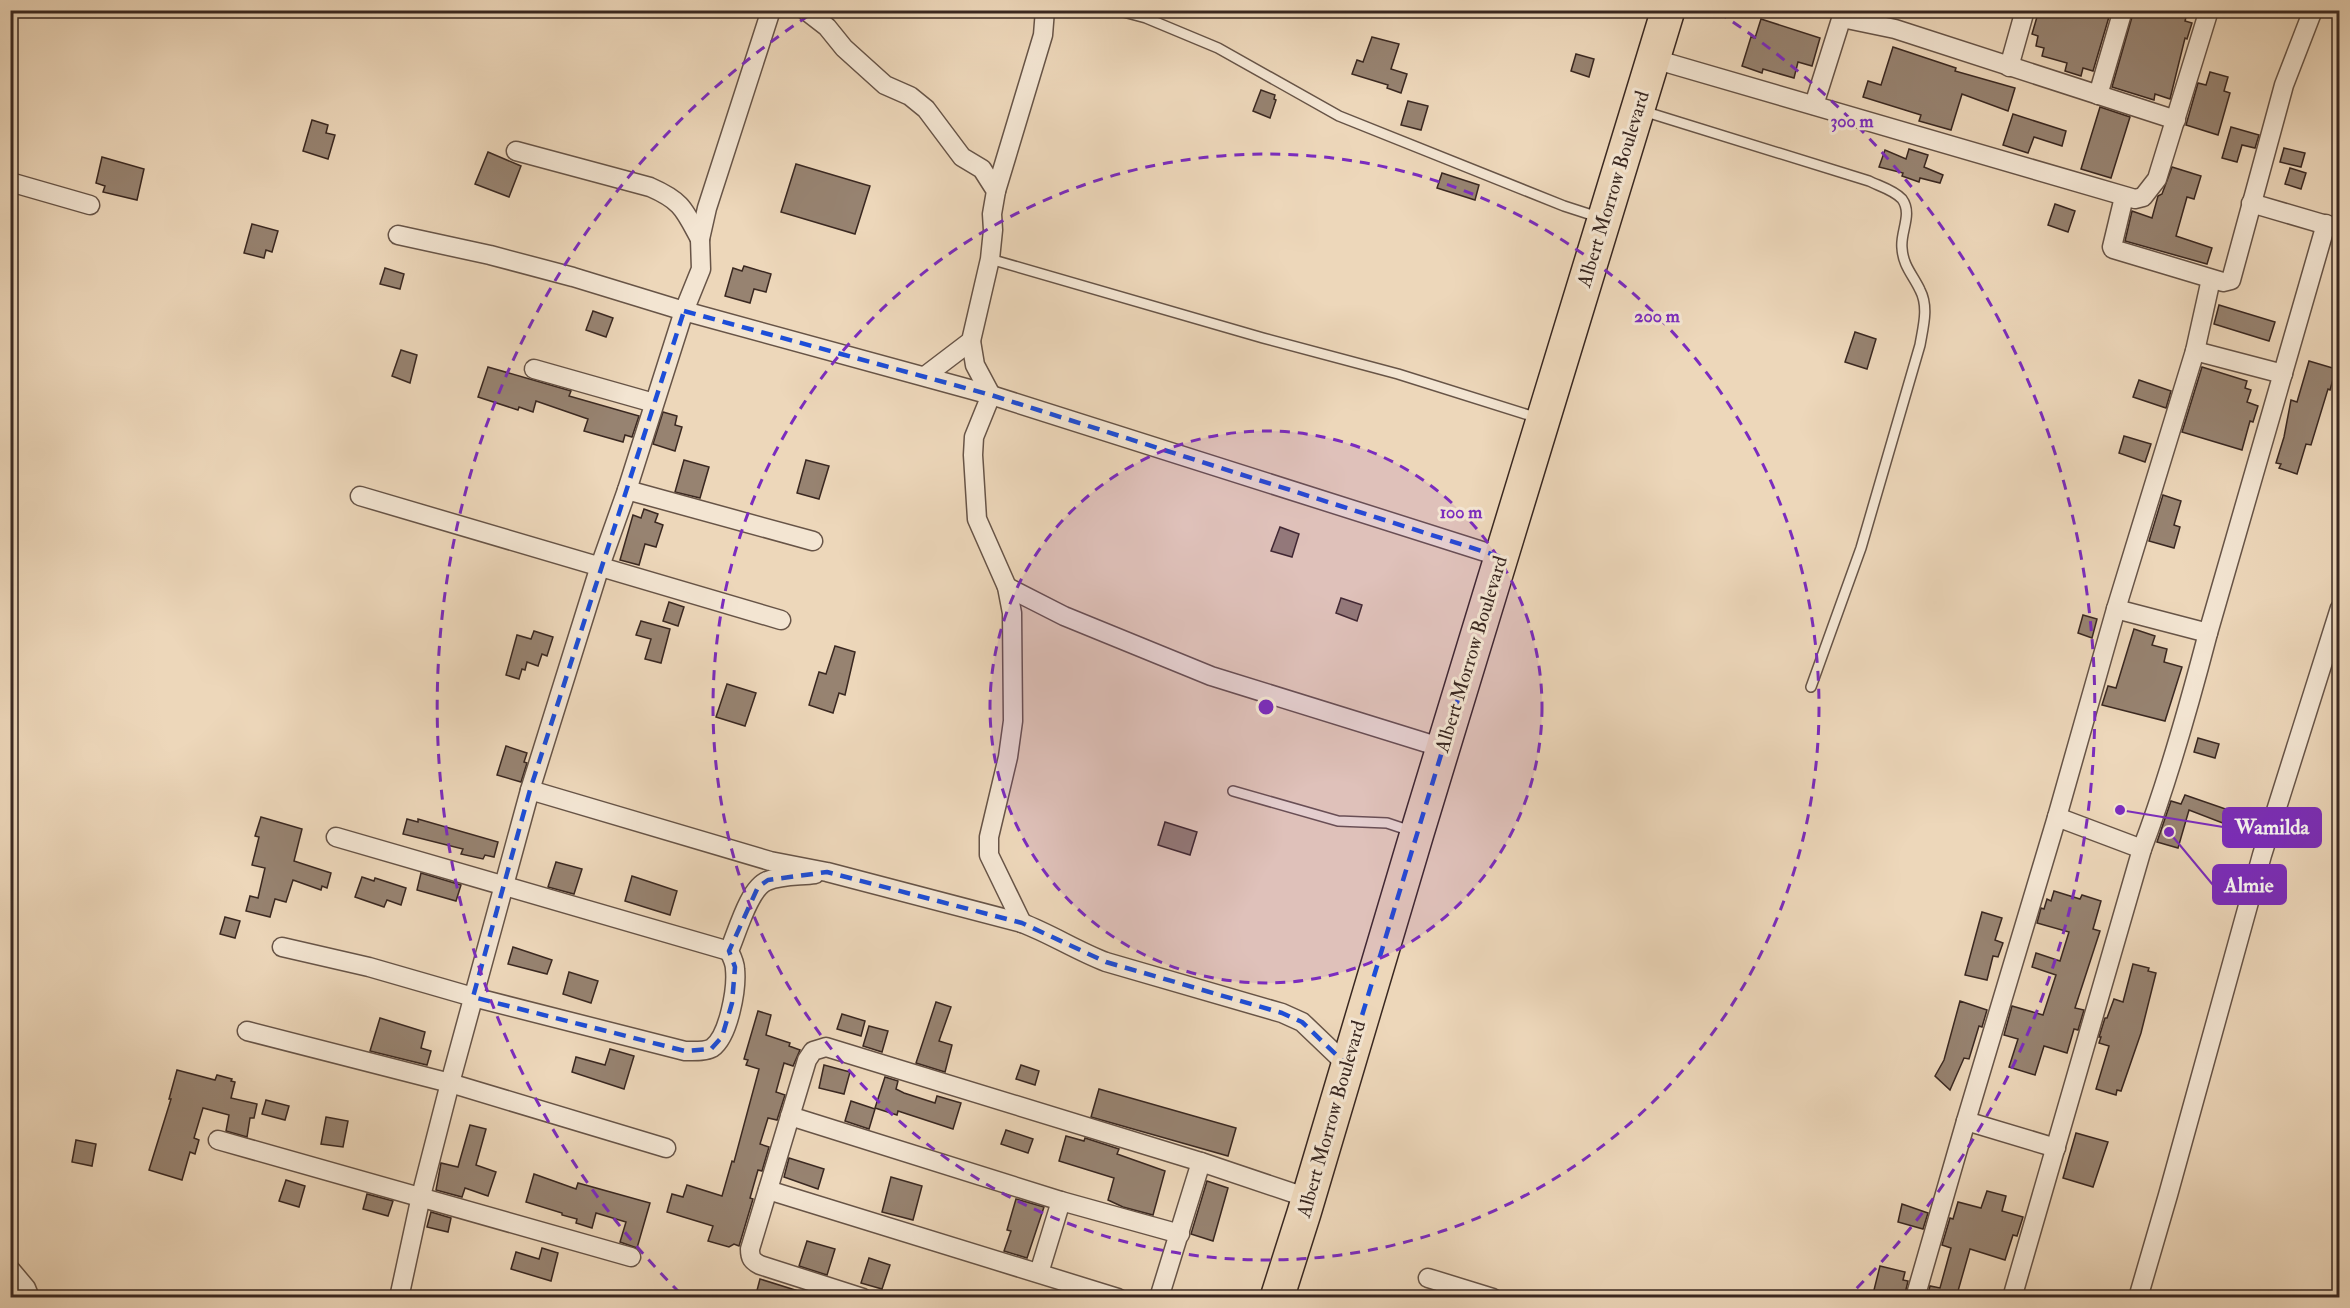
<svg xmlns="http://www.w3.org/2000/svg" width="2350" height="1308" font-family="'IM FELL Double Pica',serif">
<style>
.building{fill:#978371;stroke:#3a2821;stroke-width:1.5}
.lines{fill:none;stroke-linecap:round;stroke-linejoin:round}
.lane-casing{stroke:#675447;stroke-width:12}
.street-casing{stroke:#675447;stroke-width:21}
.highway-casing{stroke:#3a2821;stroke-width:36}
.lane{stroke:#f3e5d2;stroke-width:9}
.street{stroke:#f3e5d2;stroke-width:18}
.highway{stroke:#edd7ba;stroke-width:33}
.marked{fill:none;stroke:#1d4ed8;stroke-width:4.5;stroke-dasharray:12 8;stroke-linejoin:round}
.ring{fill:none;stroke:#7b2cbf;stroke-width:3;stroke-dasharray:10 8}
.labels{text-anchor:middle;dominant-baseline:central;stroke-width:6;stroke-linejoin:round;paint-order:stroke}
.street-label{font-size:20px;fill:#3a2821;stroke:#f3e5d2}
.centre{fill:#7b2cbf;stroke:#f3e5d2;stroke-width:3}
.ring-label{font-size:18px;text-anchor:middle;font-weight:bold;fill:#7b2cbf;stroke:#f3e5d2;stroke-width:6;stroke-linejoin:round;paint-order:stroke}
.leader{fill:none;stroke:#7b2cbf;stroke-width:2}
.callout-dot{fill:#7b2cbf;stroke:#f3e5d2;stroke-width:2}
.callout{fill:#7b2cbf;stroke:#7b2cbf;stroke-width:2}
.callout-label{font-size:21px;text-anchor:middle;font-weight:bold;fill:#fff}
</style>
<rect width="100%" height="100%" fill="#edd7ba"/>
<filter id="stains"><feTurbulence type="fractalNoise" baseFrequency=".00333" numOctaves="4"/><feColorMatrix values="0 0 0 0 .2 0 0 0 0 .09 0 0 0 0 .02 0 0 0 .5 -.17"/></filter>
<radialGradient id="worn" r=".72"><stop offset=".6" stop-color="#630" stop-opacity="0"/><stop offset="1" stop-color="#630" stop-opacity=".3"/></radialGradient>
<g class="building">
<polygon points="2039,10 2111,10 2093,71 2083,68 2081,76 2065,71 2067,63 2042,56 2044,48 2036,46 2038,36 2032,34"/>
<polygon points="2134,10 2188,10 2185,21 2192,23 2187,39 2185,38 2170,99 2155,94 2154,100 2112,87"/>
<polygon points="1761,19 1820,38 1812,66 1798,62 1794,78 1763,69 1762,73 1742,66 1751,37 1755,38"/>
<polygon points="1372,37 1399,44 1391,69 1407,74 1401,93 1387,88 1388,85 1352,74 1357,60 1363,62"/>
<polygon points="1893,47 1956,68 1955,71 2015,88 2008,111 1962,94 1951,130 1919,121 1921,115 1863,97 1868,81 1881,85"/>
<polygon points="1576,54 1594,59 1589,77 1571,71"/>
<polygon points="2210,72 2228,77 2224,91 2230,93 2218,135 2186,125 2198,83 2206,85"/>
<polygon points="1261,90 1275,95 1274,99 1276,100 1270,118 1253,111"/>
<polygon points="1408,101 1428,106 1421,130 1401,125"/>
<polygon points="2100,107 2130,117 2111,178 2081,169"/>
<polygon points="2013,114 2066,131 2062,146 2034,137 2028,153 2003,145"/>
<polygon points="312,120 328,125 326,133 335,135 328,159 303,151"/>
<polygon points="2231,127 2259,135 2255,148 2242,145 2237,162 2222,158"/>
<polygon points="2284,148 2305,153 2301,167 2280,162"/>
<polygon points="1909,149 1928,155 1924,167 1943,175 1940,183 1920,178 1919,182 1902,176 1903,173 1879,167 1885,150 1906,159"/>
<polygon points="488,152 521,166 509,197 475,184"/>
<polygon points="102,157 144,169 137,200 103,192 105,186 96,183"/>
<polygon points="796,164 870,186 855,234 781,212"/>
<polygon points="2172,167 2201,176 2194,199 2187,197 2176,236 2212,248 2207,264 2125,241 2132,211 2152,218 2158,196 2162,194"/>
<polygon points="2290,168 2306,173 2301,189 2285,184"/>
<polygon points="1442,173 1479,185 1475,200 1437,188"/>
<polygon points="2055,204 2075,211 2068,232 2048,225"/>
<polygon points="252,224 278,231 272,252 266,250 264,258 244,253"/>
<polygon points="744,266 771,274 766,292 754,289 750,303 725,296 733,268 742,271"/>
<polygon points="385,268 404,274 400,289 380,284"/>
<polygon points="2219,305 2275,322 2269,341 2214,324"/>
<polygon points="593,311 613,318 606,337 586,330"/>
<polygon points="1855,332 1876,339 1867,369 1845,362"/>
<polygon points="401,350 417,355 410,383 392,376"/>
<polygon points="2309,361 2336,369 2330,390 2328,389 2311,445 2306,444 2297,474 2279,468 2281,464 2276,463 2284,437 2291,400 2297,402"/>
<polygon points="488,367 571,391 569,396 639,416 632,437 625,435 623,442 584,431 588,419 536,401 533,412 519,407 518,410 478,397"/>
<polygon points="2202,367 2247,381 2245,388 2251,390 2247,402 2258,406 2253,422 2250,421 2242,450 2182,432"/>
<polygon points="2139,380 2171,391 2166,408 2133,397"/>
<polygon points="663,412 677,416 675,425 682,427 675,451 653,444"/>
<polygon points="2124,436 2151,444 2145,462 2119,453"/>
<polygon points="684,460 709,467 700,498 675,492"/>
<polygon points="806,460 829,466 819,499 797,493"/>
<polygon points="2163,495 2181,501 2174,525 2180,527 2174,548 2149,541"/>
<polygon points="644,509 658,514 655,522 663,525 656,547 645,544 639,565 620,560 633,515 641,518"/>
<polygon points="1280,527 1299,534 1292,557 1271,551"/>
<polygon points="1341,598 1362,605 1357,621 1336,613"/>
<polygon points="669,602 684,607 678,626 663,621"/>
<polygon points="2083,615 2097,619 2092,638 2078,633"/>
<polygon points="641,621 670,629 661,663 645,659 651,639 636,635"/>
<polygon points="2134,629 2155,636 2152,645 2167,649 2164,662 2182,667 2165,721 2102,705 2108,686 2116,688"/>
<polygon points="534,631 553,637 547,656 542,654 538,666 527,662 525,670 522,669 519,679 506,675 517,635 531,639"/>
<polygon points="835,646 855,652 845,695 839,693 833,713 809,705 819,672 826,674"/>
<polygon points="727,684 756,693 745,726 716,717"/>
<polygon points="2198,738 2219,744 2215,758 2194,752"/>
<polygon points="506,746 527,753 524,762 527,763 521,782 497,775"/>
<polygon points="2185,795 2237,813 2233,827 2189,810 2178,848 2157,842 2171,801 2181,804"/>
<polygon points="261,817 302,829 294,861 331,873 327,888 322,886 321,890 293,880 286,902 275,899 270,917 246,911 250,896 258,898 265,868 252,865 259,837 255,836"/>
<polygon points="407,819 418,822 418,819 498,842 494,857 485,855 483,859 461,854 463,849 403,834"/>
<polygon points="1165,822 1197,832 1190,855 1158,845"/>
<polygon points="556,862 582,869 574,894 548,887"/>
<polygon points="421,873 461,885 456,901 417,890"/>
<polygon points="632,876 677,891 670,915 625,901"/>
<polygon points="362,877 374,881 375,878 406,888 401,905 387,900 384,907 355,897"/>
<polygon points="2054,891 2080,899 2082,895 2101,901 2093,929 2100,931 2075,1008 2084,1010 2078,1030 2074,1029 2067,1053 2044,1046 2035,1075 2009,1067 2018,1039 2004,1035 2012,1006 2043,1015 2056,975 2032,967 2036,953 2060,961 2069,932 2037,923 2041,908 2044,909 2047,899 2051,901"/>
<polygon points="1982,912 2002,918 1995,940 2003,943 1998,957 1993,956 1987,980 1965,975"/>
<polygon points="225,917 240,921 235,938 220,934"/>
<polygon points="513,947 552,960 547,974 508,964"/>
<polygon points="2133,964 2149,968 2148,971 2156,973 2141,1033 2121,1091 2117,1090 2116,1095 2096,1089 2109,1046 2099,1043 2101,1037 2099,1037 2105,1018 2107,1018 2114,999 2123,1002"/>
<polygon points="569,972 598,981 591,1003 563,994"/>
<polygon points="1960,1001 1987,1010 1982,1027 1979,1026 1969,1059 1964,1058 1950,1090 1935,1076 1944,1060"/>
<polygon points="936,1002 951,1007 939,1041 952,1045 945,1072 916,1063"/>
<polygon points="758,1011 771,1015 766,1035 790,1043 789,1046 800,1050 793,1066 784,1063 776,1092 785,1095 777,1120 768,1118 760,1144 769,1147 762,1171 758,1170 750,1198 753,1199 739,1246 734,1244 729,1247 708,1241 713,1226 667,1212 672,1194 683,1197 687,1185 722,1196 732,1161 734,1162 759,1069 746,1065 748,1060 744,1059"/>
<polygon points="842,1014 865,1021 861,1036 837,1029"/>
<polygon points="380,1018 425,1032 421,1048 431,1051 427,1065 370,1051"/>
<polygon points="869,1026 888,1031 882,1052 863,1046"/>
<polygon points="610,1049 634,1056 624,1089 572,1072 576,1057 605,1065"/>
<polygon points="824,1065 850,1072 844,1094 819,1088"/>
<polygon points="1021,1065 1039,1071 1035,1085 1016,1079"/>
<polygon points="177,1070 215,1080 217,1075 232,1079 231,1081 235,1082 231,1098 257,1104 254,1118 250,1118 247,1137 226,1131 229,1115 203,1108 194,1138 199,1140 195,1154 190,1152 182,1180 149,1170 171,1099 169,1099"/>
<polygon points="885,1077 898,1081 896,1089 904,1093 935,1103 937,1096 961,1103 953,1129 898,1111 897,1115 875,1108"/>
<polygon points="1099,1089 1236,1128 1228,1156 1091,1117"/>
<polygon points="266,1100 289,1106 285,1120 262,1114"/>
<polygon points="851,1101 875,1109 869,1129 845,1121"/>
<polygon points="326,1117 348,1121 343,1147 321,1144"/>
<polygon points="470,1125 486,1129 476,1165 496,1172 488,1196 465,1188 462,1197 436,1190 441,1163 458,1167"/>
<polygon points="1006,1130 1033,1139 1028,1153 1001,1144"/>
<polygon points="2076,1133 2108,1142 2093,1187 2063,1178"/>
<polygon points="1066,1136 1084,1141 1085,1138 1119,1149 1117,1154 1165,1171 1153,1215 1123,1207 1108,1200 1114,1178 1059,1161"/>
<polygon points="76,1140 96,1144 92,1166 72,1162"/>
<polygon points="789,1158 824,1169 818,1189 784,1177"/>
<polygon points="534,1174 576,1189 578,1183 650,1203 637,1248 620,1242 626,1222 596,1213 592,1228 576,1223 577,1219 562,1215 562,1213 526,1202"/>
<polygon points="891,1177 922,1186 913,1220 882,1212"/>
<polygon points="286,1180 305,1186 299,1207 279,1201"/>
<polygon points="1207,1181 1228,1188 1213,1241 1191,1234"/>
<polygon points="1987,1191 2006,1196 2002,1211 2023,1217 2017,1236 2013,1235 2005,1260 1970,1249 1956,1298 1927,1298 1930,1286 1940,1288 1951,1248 1942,1245 1950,1218 1953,1219 1958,1202 1981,1208"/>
<polygon points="367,1194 393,1201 388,1216 363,1209"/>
<polygon points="1016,1199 1044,1207 1027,1258 1004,1251 1011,1231 1007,1230"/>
<polygon points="1902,1204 1928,1213 1923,1229 1898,1222"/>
<polygon points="431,1212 451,1218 448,1232 427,1227"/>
<polygon points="807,1241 835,1249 827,1275 799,1266"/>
<polygon points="542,1248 558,1253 551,1281 511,1269 516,1252 539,1259"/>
<polygon points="869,1258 890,1265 882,1289 861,1283"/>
<polygon points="1880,1266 1905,1272 1903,1280 1908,1281 1904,1298 1872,1298"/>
<polygon points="760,1279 808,1294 807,1298 755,1298"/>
</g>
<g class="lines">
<defs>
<g id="lane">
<polyline points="1116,10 1146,18 1218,48 1339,116 1564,206 1598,217"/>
<path d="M 1643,111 L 1869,181 C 1879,186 1894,190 1902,199 C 1913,214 1900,232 1902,248 C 1903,266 1913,275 1920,290 C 1929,307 1923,327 1920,345 L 1861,548 L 1811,687"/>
<polyline points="990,259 1263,338 1398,374 1538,418"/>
<polyline points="1233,791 1338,821 1387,823 1411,831"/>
</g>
<g id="street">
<polyline points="805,10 827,27 844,48 885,85 910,96 926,109 962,157 982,169 996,191 992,214 993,230 990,259 971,341 925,376"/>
<polyline points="1842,18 1895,29 2176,120"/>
<polyline points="1654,59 2135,199 2143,197 2157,179 2209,10"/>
<polyline points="2009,67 2025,10"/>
<polyline points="2098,95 2123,10"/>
<polyline points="1814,105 1844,10"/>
<path d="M 516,151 L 650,187 C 682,201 684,209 700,239"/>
<polyline points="10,182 90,205"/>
<polyline points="996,191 1043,35 1045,10"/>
<polyline points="2124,197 2112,247 2113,249 2223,282 2231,280 2284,85 2313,10"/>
<polyline points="2251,203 2340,229"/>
<polyline points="398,235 490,255 573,277 684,311 701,269 700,239 707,208 771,10"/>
<polyline points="971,341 975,365 991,395 974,437 973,455 977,519 1007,587 1012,613 1013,721 1008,757 989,837 989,855 1022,923"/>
<polyline points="2195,351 2283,374"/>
<polyline points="534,369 654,403"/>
<polyline points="627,490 813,541"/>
<polyline points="360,496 781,620"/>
<polyline points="1007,587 1064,616 1211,676 1443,748"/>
<polyline points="2116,609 2208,633"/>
<path d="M 530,790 L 770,861 L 827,872 L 1022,923 C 1051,934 1077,951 1106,962 L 1282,1013 L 1302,1022 L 1347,1065"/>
<polyline points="2057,817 2142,849"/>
<polyline points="336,837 729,951"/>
<path d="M 282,947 L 369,967 L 473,997 L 685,1051 C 693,1051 705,1052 712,1048 C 729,1036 737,988 735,969 C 735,963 732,957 729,951 C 737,933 749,888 767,881 C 781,875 800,876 815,874"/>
<polyline points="247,1031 450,1083 666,1148"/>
<polyline points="790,1116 1061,1201 1180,1234"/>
<polyline points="1966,1121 2056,1148"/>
<polyline points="218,1140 631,1257"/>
<polyline points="768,1190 1118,1298"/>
<polyline points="10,1269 26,1288 30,1298"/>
<polyline points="1039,1273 1061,1201"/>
<polyline points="1428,1278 1493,1298"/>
<polyline points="399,1298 421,1196 450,1083 530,790 600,566 627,490 684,311 991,395 1501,557"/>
<path d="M 863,1298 L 760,1265 C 752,1261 750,1258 750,1249 L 807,1060 L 813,1051 L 826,1047 L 1201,1162 L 1308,1198"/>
<polyline points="1159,1298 1201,1162"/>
<polyline points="1915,1298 1966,1121 2057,817 2116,609 2195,351 2211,279"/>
<path d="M 2012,1298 L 2142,849 C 2169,778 2189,706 2208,633 L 2326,224"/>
<polyline points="2138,1298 2168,1195 2262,855 2340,608"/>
</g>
<polyline id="highway" points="1277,1298 1304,1213 1417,833 1668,10"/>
</defs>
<use href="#lane" class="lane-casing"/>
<use href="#street" class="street-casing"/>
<use href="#highway" class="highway-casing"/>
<use href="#lane" class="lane"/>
<use href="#street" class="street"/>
<use href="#highway" class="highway"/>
</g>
<path class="marked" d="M 684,311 L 991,395 L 1501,557 L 1347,1065 L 1302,1022 L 1282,1013 L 1106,962 L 1022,923 L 827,872 L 768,880 L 758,887 L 729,951 L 735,967 L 732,1003 L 722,1037 L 711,1049 L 685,1051 L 473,997 L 530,790 Z"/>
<circle cx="1266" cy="707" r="276" fill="#7b2cbf" fill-opacity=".12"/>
<g class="ring">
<circle cx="1266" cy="707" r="276"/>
<circle cx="1266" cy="707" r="553"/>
<path d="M680 1293A829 829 0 0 1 814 12M1718 12A829 829 0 0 1 1852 1293"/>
</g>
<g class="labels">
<g class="street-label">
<text transform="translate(1613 189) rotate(-73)">Albert Morrow Boulevard</text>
<text transform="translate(1471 654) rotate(-73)">Albert Morrow Boulevard</text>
<text transform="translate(1331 1119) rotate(-74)">Albert Morrow Boulevard</text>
</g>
</g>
<circle cx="1266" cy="707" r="9" class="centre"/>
<g class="ring-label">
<text x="1852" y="127">300 m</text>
<text x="1657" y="322">200 m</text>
<text x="1461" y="518">100 m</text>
</g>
<path class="leader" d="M2120 810L2223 827M2169 832L2213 885"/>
<g class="callout-dot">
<circle cx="2120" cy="810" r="6"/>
<circle cx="2169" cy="832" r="6"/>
</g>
<g class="callout">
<rect x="2223" y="808" width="98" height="39" rx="6"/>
<rect x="2213" y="865" width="73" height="39" rx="6"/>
</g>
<g class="callout-label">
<text x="2272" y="834">Wamilda</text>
<text x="2249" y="892">Almie</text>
</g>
<rect width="2350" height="1308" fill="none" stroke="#edd7ba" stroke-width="36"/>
<rect x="12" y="12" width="2326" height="1284" fill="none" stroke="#3a2821" stroke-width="3"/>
<rect x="18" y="18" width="2314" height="1272" fill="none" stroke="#3a2821" stroke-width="1.5"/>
<rect width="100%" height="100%" filter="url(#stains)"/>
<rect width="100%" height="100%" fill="url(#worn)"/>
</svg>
